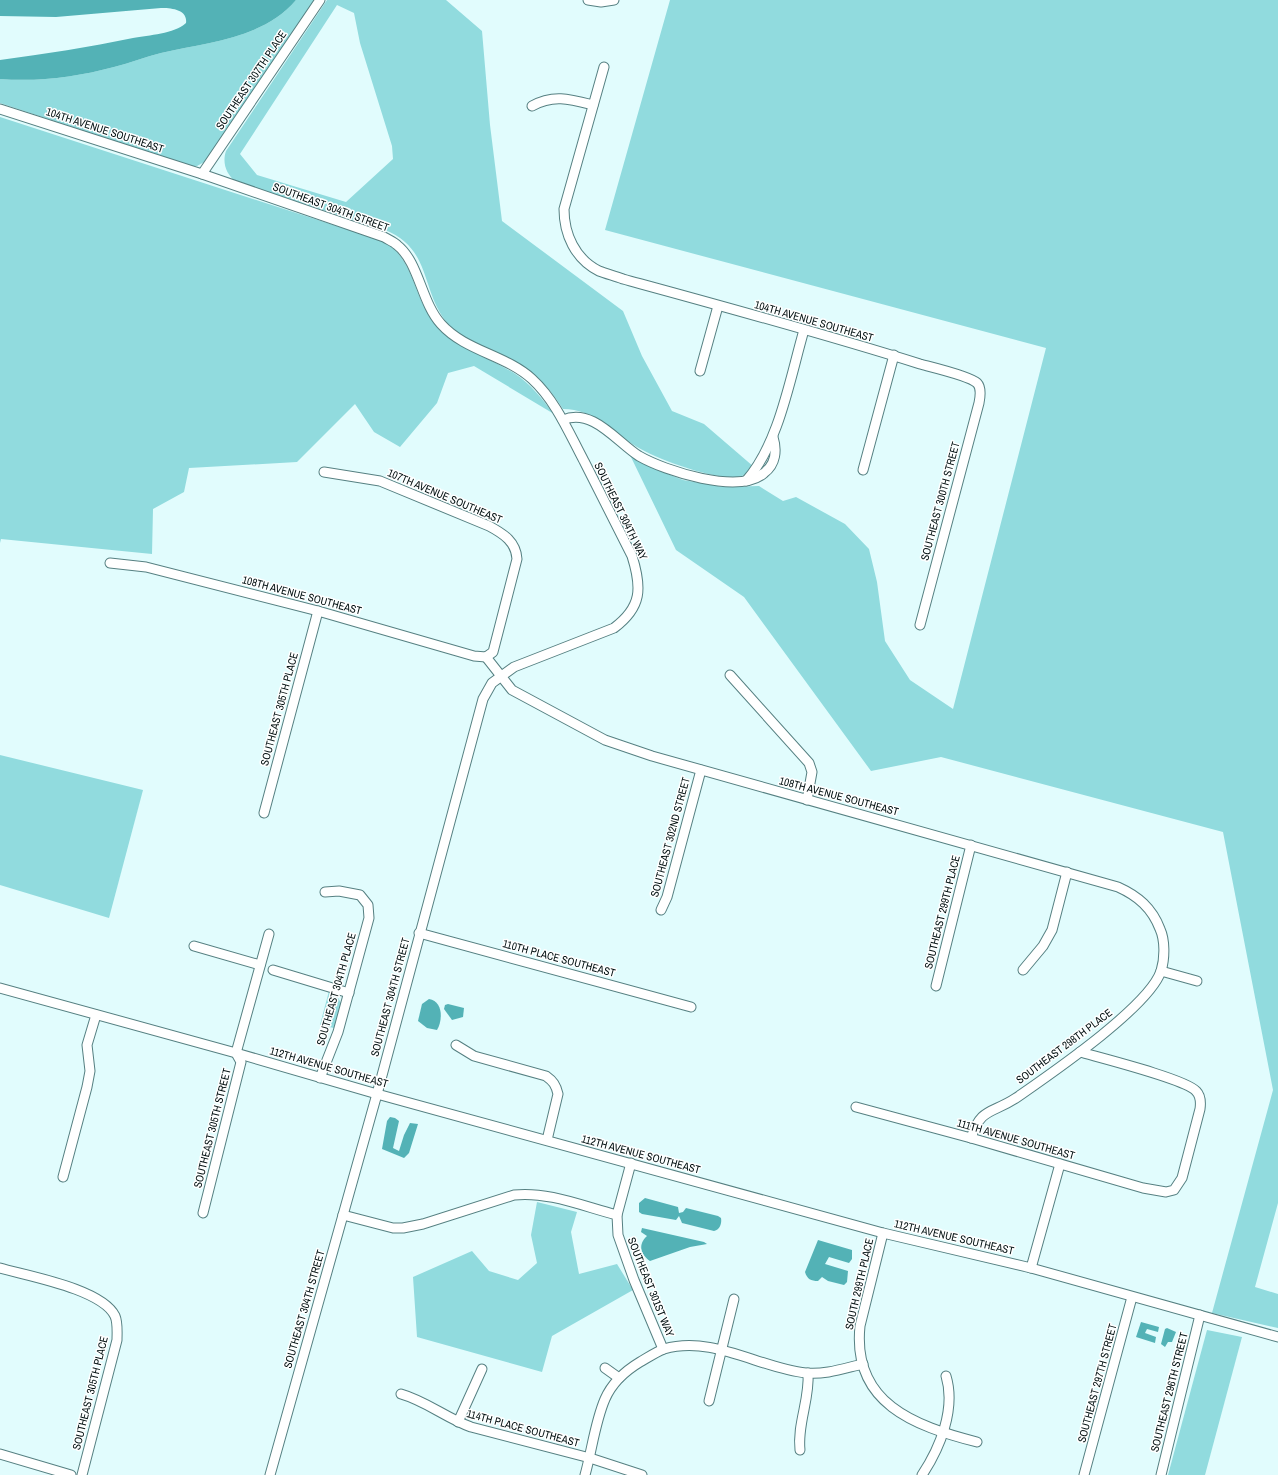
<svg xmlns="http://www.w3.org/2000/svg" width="1278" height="1475" font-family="'Archivo Narrow',sans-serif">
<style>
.green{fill:#91dbde;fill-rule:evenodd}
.water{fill:#53b2b6}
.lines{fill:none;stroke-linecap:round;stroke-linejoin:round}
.minor-casing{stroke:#568082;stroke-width:11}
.minor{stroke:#fff;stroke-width:9}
.labels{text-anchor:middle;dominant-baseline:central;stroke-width:3;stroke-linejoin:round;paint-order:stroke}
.street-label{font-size:11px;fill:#021011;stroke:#fff}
</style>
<rect width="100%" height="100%" fill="#e1fcfd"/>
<g class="green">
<path d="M 296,0 L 318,0 L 206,161 L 197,166 L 190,166 L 0,103 L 0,79 C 38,82 77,77 114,67 C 130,63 145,57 161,53 C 207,42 263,39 296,0 Z"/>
<path d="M 327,0 L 446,0 L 482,31 L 490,125 L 502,221 L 623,311 L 642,356 L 672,411 L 704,424 L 754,467 C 750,470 747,474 742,476 C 720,483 657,459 637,447 C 612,432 594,409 563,409 C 555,397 547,385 535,376 C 509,357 473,349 449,325 C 420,293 433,249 385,230 L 236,182 C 226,174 222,163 226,151 ZM 337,5 L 354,13 L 360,43 L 392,146 L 393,159 L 346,202 L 257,175 L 240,154 Z"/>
<polygon points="670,0 1278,0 1278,1203 1255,1287 1278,1294 1278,1328 1212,1313 1273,1090 1223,832 941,757 871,771 744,597 676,550 630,455 658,470 683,480 723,487 759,486 783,501 796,497 845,524 869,549 877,582 885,641 910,680 953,709 1046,348 605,230"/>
<path d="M 0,117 L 386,242 C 417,264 413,302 439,328 C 460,349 489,358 514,373 C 531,384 542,399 554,414 L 474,366 L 448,373 L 437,403 L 400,447 L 374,432 L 355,404 L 297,462 L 189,468 L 184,492 L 153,509 L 152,554 L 1,539 L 0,543 Z"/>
<polygon points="0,755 143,790 109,918 0,885"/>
<polygon points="329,991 337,996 341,1003 334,1028 320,1025"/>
<polygon points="537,1202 577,1212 571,1232 579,1274 617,1264 633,1290 552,1336 542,1372 417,1337 413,1277 472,1251 489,1271 518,1280 537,1263 531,1235"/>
<polygon points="1207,1330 1242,1337 1205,1475 1168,1475"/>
</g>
<g class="water">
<path d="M 0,0 L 296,0 C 263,39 207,42 161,53 C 145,57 130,63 114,67 C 77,77 38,82 0,79 L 0,60 C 45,54 89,47 133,38 C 149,35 174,34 186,23 C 188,9 170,8 161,8 L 56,17 L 0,16 Z"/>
<path d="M 429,999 C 443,1001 443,1020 437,1030 L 427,1028 L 418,1021 L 422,1004 Z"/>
<polygon points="448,1004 464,1008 463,1017 452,1020 444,1009 445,1005"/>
<polygon points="390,1117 395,1118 399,1121 393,1148 399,1151 404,1135 410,1123 418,1124 409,1153 404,1158 382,1149 387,1121"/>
<path d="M 645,1198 L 678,1207 L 679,1213 L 683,1212 L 686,1208 L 718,1216 L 721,1218 C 722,1223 720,1230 714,1231 L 682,1223 L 679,1216 L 676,1220 L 642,1214 L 639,1212 L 639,1203 Z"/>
<path d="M 642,1228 L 704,1242 L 707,1244 L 690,1247 L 650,1261 C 640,1254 638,1244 647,1236 L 641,1232 Z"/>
<path d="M 818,1240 L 852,1250 L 852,1259 L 849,1263 L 829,1257 L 825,1264 L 848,1271 L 847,1282 L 844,1285 L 828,1281 L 822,1277 L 818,1281 C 811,1281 807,1279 805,1272 Z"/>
<polygon points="1141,1322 1159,1327 1158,1332 1147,1329 1145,1333 1156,1337 1155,1343 1136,1337"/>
<polygon points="1167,1328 1176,1332 1172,1342 1168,1342 1165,1347 1161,1344 1165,1329"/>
</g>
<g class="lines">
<defs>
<g id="minor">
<polyline points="588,0 601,2 614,0"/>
<path d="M 604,67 L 564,209 C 564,234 575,259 599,271 C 607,274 615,276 623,279 C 722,306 822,333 920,364 C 931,367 970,376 977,383 C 982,388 980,398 979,403 L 920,625"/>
<path d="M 532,106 C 553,94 570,99 593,105"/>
<path d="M 0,109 L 202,174 L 384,237 C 389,240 394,242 397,245 C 419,262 421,302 441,324 C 465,351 506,355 532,379 C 556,401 569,433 584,461 C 600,493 616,524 632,556 C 642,588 642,607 614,628 L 514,667 L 492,683 L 483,699 L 377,1094 L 270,1475"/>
<polyline points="202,174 320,0"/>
<polyline points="700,371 718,306"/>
<path d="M 563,420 C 592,407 617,442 639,456 C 665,471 739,495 764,473 C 776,464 777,450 773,437"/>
<polyline points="863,470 894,355"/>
<path d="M 324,472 L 380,481 L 489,526 C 504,534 516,542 517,559 L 493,652 L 486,657"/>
<path d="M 746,481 C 779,444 790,378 804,330"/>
<polyline points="110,563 146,567 318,611 474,656 486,657"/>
<path d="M 486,657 L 512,690 L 605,740 L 652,756 L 1118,887 C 1138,896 1152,908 1160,929 C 1165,940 1165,958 1161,971 C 1149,1007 1049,1075 1016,1098 C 992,1114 981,1107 971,1138"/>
<polyline points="730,675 809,763 812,772 807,800"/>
<polyline points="264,813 318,611"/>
<polyline points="661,910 667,897 701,770"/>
<polyline points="419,933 691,1007"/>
<polyline points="194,946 260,965"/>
<polyline points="273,970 349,993"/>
<polyline points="1023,970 1043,946 1052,930 1067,872"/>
<polyline points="1161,971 1197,981"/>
<polyline points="936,986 971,845"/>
<polyline points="0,988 236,1053 377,1094 883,1233 1031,1268 1278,1337"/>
<path d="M 456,1045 L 474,1056 L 546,1076 C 553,1081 556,1085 558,1094 L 547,1140"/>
<polyline points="320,1078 338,1032 369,918 368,905 360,895 339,891 325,892"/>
<path d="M 856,1107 L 971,1138 L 1143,1188 L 1166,1192 L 1174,1190 L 1182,1178 L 1200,1109 C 1201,1102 1201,1096 1196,1091 C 1185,1079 1101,1058 1080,1052"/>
<polyline points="631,1163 617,1215 618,1235 634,1280 663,1349"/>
<polyline points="63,1177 87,1087 90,1071 87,1045 96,1015"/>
<polyline points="203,1213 241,1062 236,1053 269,934"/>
<path d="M 343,1215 L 393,1228 L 403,1228 L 423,1224 L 514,1195 C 548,1191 585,1207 617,1215"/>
<path d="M 883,1233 L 860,1326 C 852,1403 914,1426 977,1442"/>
<path d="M 0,1268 C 28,1276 102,1289 115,1316 C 118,1323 117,1333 117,1340 L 82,1475"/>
<polyline points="1031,1268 1060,1164"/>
<polyline points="605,1368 619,1378"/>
<path d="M 401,1394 C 426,1401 446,1418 471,1427 L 590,1458 L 642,1475"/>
<polyline points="709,1401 734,1299"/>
<polyline points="458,1422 482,1369"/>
<path d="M 800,1450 C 797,1424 810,1399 808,1373"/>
<polyline points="0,1454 71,1475"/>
<path d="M 585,1475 C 592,1450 595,1422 605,1399 C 612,1383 625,1371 640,1362 C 647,1358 656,1352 664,1349 C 713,1335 759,1368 806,1373 C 825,1375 845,1368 863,1364"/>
<path d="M 922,1475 C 940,1448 956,1409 946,1376"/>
<polyline points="1084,1475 1132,1297"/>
<polyline points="1161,1475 1200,1315"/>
</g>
</defs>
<use href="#minor" class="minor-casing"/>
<use href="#minor" class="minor"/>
</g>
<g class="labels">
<g class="street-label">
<text transform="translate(251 80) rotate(-56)">SOUTHEAST 307TH PLACE</text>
<text transform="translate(105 130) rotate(18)">104TH AVENUE SOUTHEAST</text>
<text transform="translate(331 207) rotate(20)">SOUTHEAST 304TH STREET</text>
<text transform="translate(814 321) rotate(16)">104TH AVENUE SOUTHEAST</text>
<text transform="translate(445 496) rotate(23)">107TH AVENUE SOUTHEAST</text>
<text transform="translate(940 501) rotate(-75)">SOUTHEAST 300TH STREET</text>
<text transform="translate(621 511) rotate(64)">SOUTHEAST 304TH WAY</text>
<text transform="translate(302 595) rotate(15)">108TH AVENUE SOUTHEAST</text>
<text transform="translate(279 709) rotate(-75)">SOUTHEAST 305TH PLACE</text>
<text transform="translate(839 796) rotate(15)">108TH AVENUE SOUTHEAST</text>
<text transform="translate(670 837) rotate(-75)">SOUTHEAST 302ND STREET</text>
<text transform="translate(942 912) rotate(-76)">SOUTHEAST 299TH PLACE</text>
<text transform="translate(559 958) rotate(15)">110TH PLACE SOUTHEAST</text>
<text transform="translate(336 989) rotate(-74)">SOUTHEAST 304TH PLACE</text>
<text transform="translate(390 997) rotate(-75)">SOUTHEAST 304TH STREET</text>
<text transform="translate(1064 1046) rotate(-37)">SOUTHEAST 298TH PLACE</text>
<text transform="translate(329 1067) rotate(16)">112TH AVENUE SOUTHEAST</text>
<text transform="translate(212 1128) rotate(-76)">SOUTHEAST 305TH STREET</text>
<text transform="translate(1016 1139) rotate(16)">111TH AVENUE SOUTHEAST</text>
<text transform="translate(641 1154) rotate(15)">112TH AVENUE SOUTHEAST</text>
<text transform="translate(954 1237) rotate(13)">112TH AVENUE SOUTHEAST</text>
<text transform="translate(859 1284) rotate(-77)">SOUTH 299TH PLACE</text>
<text transform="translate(651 1287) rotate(68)">SOUTHEAST 301ST WAY</text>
<text transform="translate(304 1309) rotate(-74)">SOUTHEAST 304TH STREET</text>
<text transform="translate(1097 1383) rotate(-75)">SOUTHEAST 297TH STREET</text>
<text transform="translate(1169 1392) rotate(-76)">SOUTHEAST 296TH STREET</text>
<text transform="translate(90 1393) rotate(-76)">SOUTHEAST 305TH PLACE</text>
<text transform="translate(523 1428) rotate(15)">114TH PLACE SOUTHEAST</text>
</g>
</g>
</svg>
